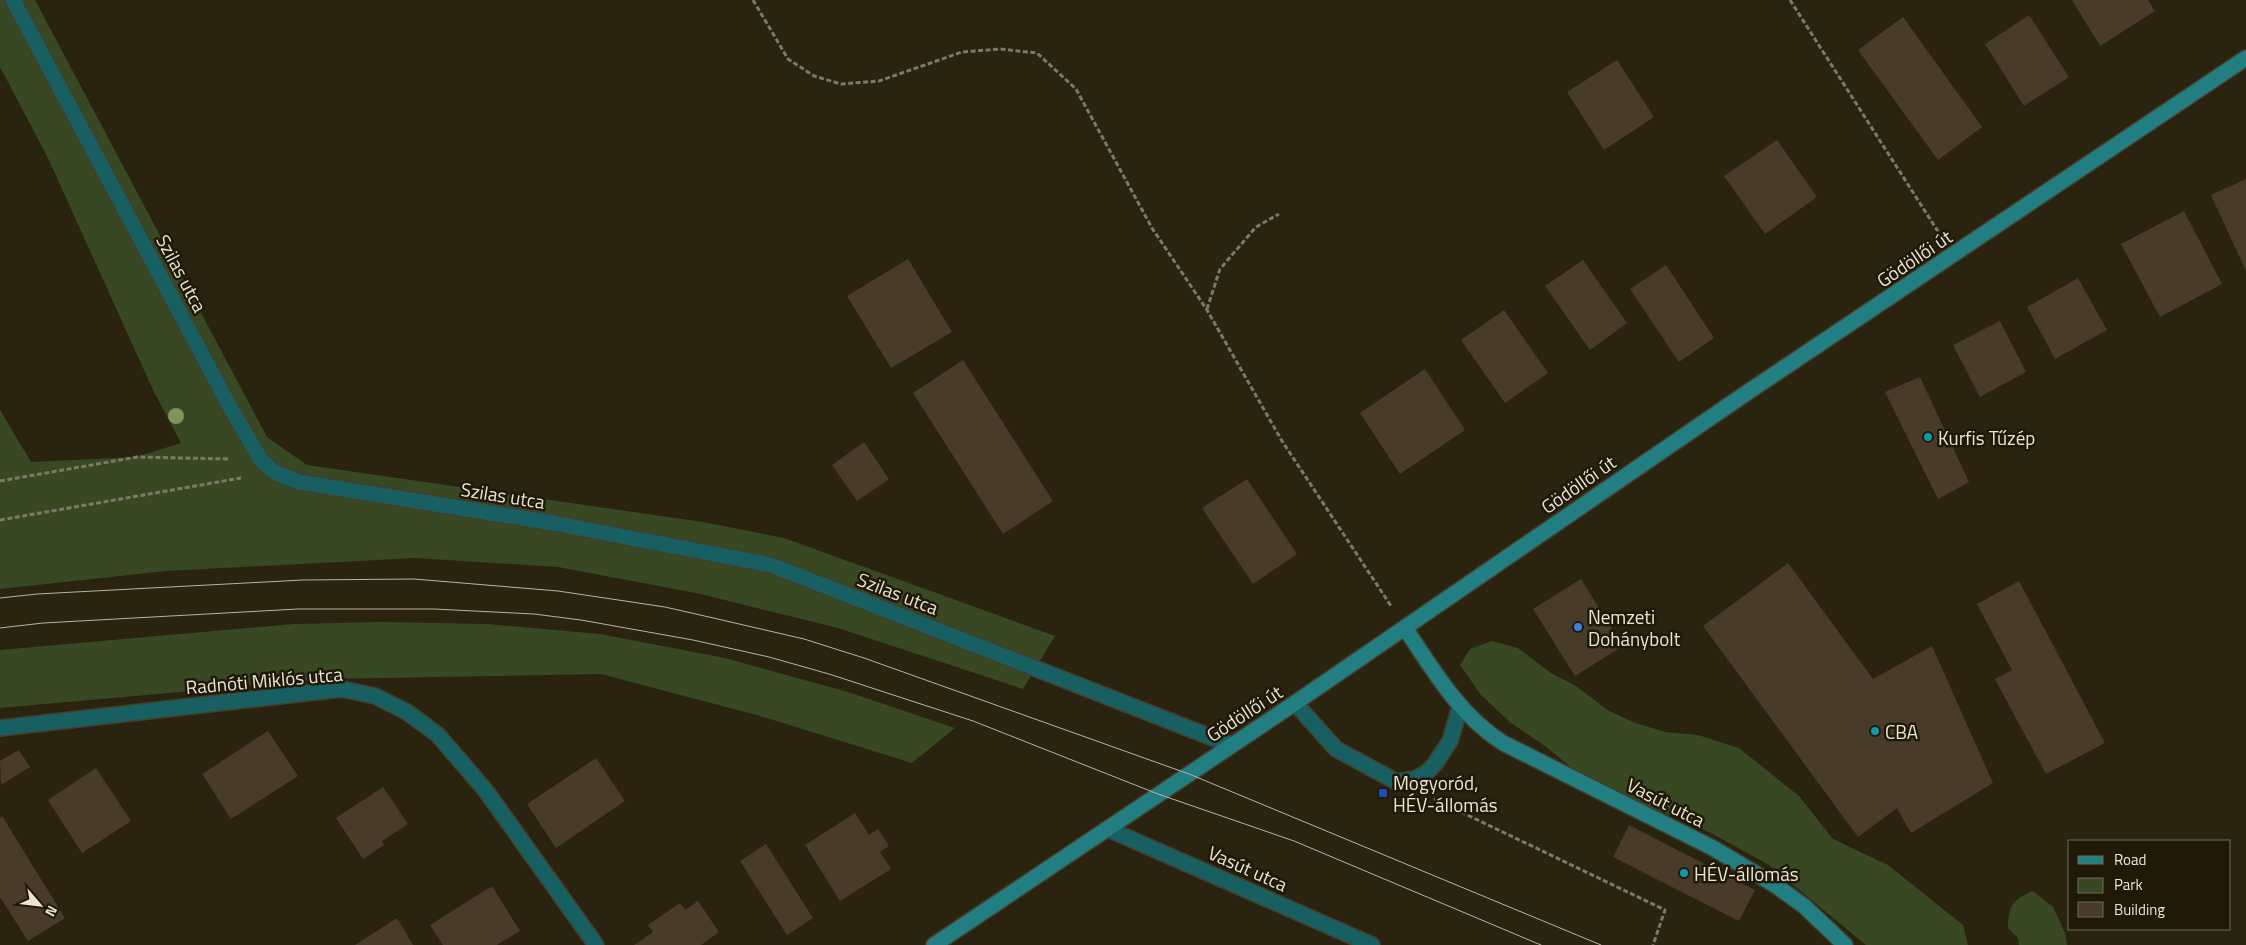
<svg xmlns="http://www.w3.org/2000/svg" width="2246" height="945" font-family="'Titillium Web',sans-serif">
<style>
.green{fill:#374823}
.building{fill:#483b2a}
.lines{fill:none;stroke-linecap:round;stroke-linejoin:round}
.lane-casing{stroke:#443e2c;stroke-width:18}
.street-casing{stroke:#443e2c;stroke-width:18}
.secondary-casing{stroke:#443e2c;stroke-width:18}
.path{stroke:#7d7868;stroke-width:3;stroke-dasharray:5 2.5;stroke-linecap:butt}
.lane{stroke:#175f61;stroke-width:15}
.street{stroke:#175f61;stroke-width:15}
.secondary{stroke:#227e80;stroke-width:15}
.tram{stroke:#b7b3a6;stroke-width:1}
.tree{fill:#81945b}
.culture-dot{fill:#0f9aa8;stroke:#201907;stroke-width:2}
.shop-dot{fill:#3f7fe0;stroke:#201907;stroke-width:2}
.transit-dot{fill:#1a4fb4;stroke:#201907;stroke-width:2}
.labels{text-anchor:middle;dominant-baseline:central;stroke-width:5;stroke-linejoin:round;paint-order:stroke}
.street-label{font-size:19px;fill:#e8e4d9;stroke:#201907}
.poi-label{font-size:19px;fill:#e8e4d9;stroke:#201907;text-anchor:start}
</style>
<rect width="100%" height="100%" fill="#292310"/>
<g class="green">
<polygon points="0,0 35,0 267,437 307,465 703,522 784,538 1055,636 1023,689 838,628 701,594 558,567 415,558 166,571 0,589 0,410 31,462 136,457 181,443 153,390 48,158 0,67"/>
<polygon points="382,622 487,624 600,634 725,658 848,692 955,728 912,763 760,716 601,674 327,679 0,708 0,650 294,624"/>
<polygon points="1492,641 1518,648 1551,673 1576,686 1609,711 1636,723 1665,732 1698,735 1739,748 1799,796 1833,839 1888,865 1963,925 1968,945 1866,945 1769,865 1711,833 1667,814 1621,797 1579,774 1545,746 1511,723 1481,695 1460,665 1470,649"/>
<path d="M 2033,891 L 2053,907 L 2065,933 L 2067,945 L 2019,945 L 2018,938 L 2008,928 C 2008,906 2013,899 2033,891 Z"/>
</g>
<g class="building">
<polygon points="2072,0 2148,0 2155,11 2100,46"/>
<polygon points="2029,15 2069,77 2024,106 1985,44"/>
<polygon points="1903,17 1982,127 1938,160 1858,50"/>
<polygon points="1617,60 1654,117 1604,150 1567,92"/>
<polygon points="1777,140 1817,197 1765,234 1724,176"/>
<polygon points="2246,179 2246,271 2211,195"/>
<polygon points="2184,211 2222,284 2160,317 2121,244"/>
<polygon points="908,259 952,332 891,368 847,296"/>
<polygon points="1583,260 1627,323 1590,350 1545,286"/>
<polygon points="1666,265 1714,338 1679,362 1630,289"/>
<polygon points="2078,278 2107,330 2055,359 2027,307"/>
<polygon points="1504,310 1548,373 1505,403 1461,340"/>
<polygon points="2000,321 2026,372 1980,397 1953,345"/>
<polygon points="963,360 1053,501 1003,534 913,393"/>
<polygon points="1425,369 1465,430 1400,474 1360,413"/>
<polygon points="1920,377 1969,482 1938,499 1885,392"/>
<polygon points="864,442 889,479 857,501 832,465"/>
<polygon points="1247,479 1297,554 1253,584 1202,508"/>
<polygon points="1788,563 1873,679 1932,646 1993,783 1911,833 1897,808 1858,837 1703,626"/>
<polygon points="1581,579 1623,646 1575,676 1533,609"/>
<polygon points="2019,581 2105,743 2046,774 1995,679 2012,670 1977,604"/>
<polygon points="268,731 298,776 231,819 202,774"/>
<polygon points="19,750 30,767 1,785 0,761"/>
<polygon points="596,758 625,801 556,848 527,804"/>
<polygon points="96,768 131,821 82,853 48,800"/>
<polygon points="383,787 408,824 382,841 384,845 363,859 336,818"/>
<polygon points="855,813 869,835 878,829 889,846 880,852 891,869 840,901 805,845"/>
<polygon points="2,816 65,918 28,941 0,897 0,818"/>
<polygon points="1629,825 1755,890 1739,921 1613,857"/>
<polygon points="766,844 813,918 787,935 740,861"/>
<polygon points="492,886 520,931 497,945 443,945 430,925"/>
<polygon points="698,901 719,932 701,945 634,945 653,932 648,925 680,903 685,910"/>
<polygon points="397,918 413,945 355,945"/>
</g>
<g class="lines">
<defs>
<polyline id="lane" points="1295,703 1336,749 1397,782 1415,779 1426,773 1435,764 1450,741 1460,707"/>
<g id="street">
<polyline points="13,0 230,407 261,460 274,472 299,482 553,523 771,565 1231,745"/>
<polyline points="0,728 342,689 375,696 407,712 438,735 486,791 596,945"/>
<polyline points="1108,829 1372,945"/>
</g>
<g id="secondary">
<path d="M 1405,628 C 1433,670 1459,715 1503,743 L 1713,848 L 1775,885 L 1804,906 L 1845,945"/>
<polyline points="934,945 1295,703 1745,394 2246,58"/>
</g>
</defs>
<use href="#lane" class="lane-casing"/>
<use href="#street" class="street-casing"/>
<use href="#secondary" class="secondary-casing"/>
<g class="path">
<polyline points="753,0 788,59 814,76 841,84 879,81 962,52 1000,49 1037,53 1076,89 1152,228 1207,310 1282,441 1391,606"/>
<polyline points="1790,0 1939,233"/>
<polyline points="1207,309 1220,269 1256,227 1279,214"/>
<polyline points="0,481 137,457 230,459"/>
<polyline points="0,520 241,478"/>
<polyline points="1434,799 1665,910 1653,945"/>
</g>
<use href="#lane" class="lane"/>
<use href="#street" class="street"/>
<use href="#secondary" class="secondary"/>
<g class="tram">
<polyline points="0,598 37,594 303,580 414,579 558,591 665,607 709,617 804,639 864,658 1189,774 1601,945"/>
<polyline points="0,628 43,623 298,609 434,609 534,614 581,620 693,640 769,657 829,674 973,721 1158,794 1294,841 1541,945"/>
</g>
</g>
<circle class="tree" cx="176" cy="416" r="8"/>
<g class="culture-dot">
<circle cx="1928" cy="437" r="5"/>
<circle cx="1875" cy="731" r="5"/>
<circle cx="1684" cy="873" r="5"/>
</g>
<circle class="shop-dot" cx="1578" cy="627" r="5"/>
<rect class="transit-dot" x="1378" y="788" width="10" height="10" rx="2.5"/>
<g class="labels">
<g class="street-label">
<text transform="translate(1914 258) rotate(-34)">Gödöllői út</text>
<text transform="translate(182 273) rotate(62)">Szilas utca</text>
<text transform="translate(1578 484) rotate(-35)">Gödöllői út</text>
<text transform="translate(503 495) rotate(9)">Szilas utca</text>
<text transform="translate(898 593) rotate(21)">Szilas utca</text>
<text transform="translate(264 680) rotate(-5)">Radnóti Miklós utca</text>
<text transform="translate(1244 713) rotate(-33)">Gödöllői út</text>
<text transform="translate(1666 802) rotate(27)">Vasút utca</text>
<text transform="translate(1248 868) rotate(24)">Vasút utca</text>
</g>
<g class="poi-label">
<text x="1938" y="437">Kurfis Tűzép</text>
<text x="1588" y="616">Nemzeti<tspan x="1588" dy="22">Dohánybolt</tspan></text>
<text x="1885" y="731">CBA</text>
<text x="1393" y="782">Mogyoród,<tspan x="1393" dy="22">HÉV-állomás</tspan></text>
<text x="1694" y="873">HÉV-állomás</text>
</g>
</g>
<rect x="2068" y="840" width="162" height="90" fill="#201907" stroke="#706a5b"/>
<rect x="2078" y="856" width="25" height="8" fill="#227e80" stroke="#706a5b"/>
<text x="2114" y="865" font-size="15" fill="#e8e4d9">Road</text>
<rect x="2078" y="878" width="25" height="15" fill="#374823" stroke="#706a5b"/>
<text x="2114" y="890" font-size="15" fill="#e8e4d9">Park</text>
<rect x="2078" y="902" width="25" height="15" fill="#483b2a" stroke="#706a5b"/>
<text x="2114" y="915" font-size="15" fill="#e8e4d9">Building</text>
<g transform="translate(40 905) rotate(118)" stroke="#201907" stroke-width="4" paint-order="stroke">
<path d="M0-4L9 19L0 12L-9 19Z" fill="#e8e4d9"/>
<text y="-8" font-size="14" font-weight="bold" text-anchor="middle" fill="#e8e4d9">N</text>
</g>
</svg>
